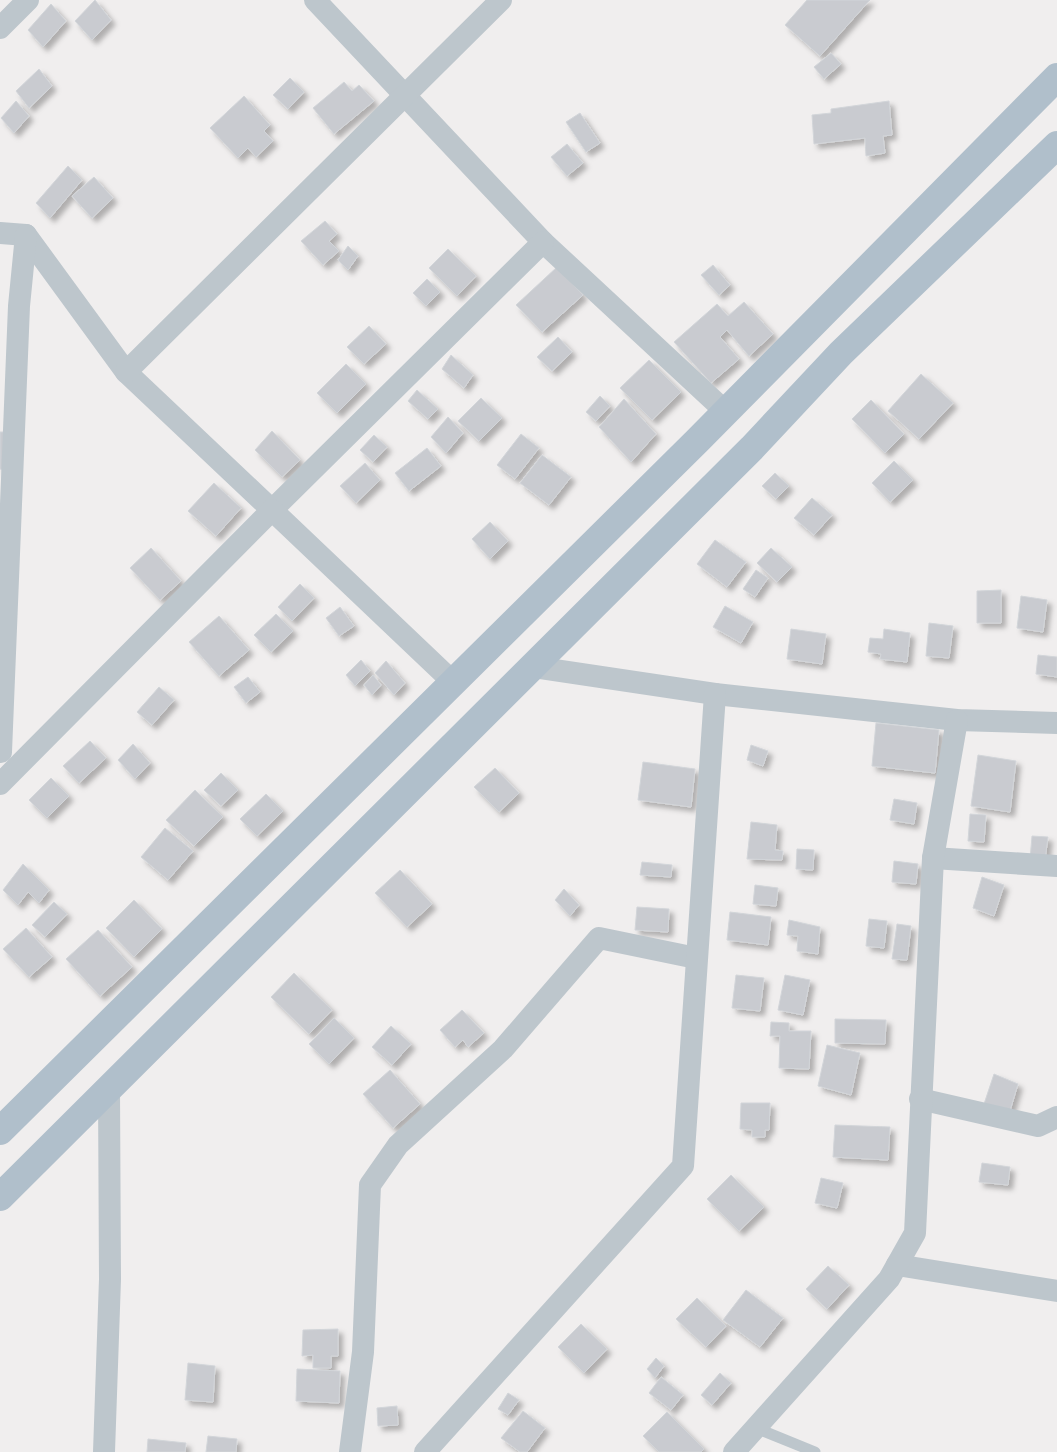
<svg xmlns="http://www.w3.org/2000/svg" width="1057" height="1452" font-family="Overpass,sans-serif">
<style>
.building{fill:#c9cbd0;stroke:#d2d5d9;filter:url(#shadow)}
.lines{fill:none;stroke-linecap:round;stroke-linejoin:round}
.service{stroke:#bdc6cc;stroke-width:11}
.minor{stroke:#bdc6cc;stroke-width:22}
.primary{stroke:#b0bfcb;stroke-width:28}
</style>
<defs>
<filter id="shadow"><feDropShadow dx="4.5" dy="4.5" stdDeviation="2.5" flood-color="#0004"/></filter>
</defs>
<rect width="100%" height="100%" fill="#f0eeee"/>
<g class="building">
<polygon points="95,0 111,20 92,40 75,21"/>
<polygon points="807,0 870,0 820,56 785,25"/>
<polygon points="51,4 66,21 43,47 28,30"/>
<polygon points="831,53 841,64 824,79 814,67"/>
<polygon points="39,69 52,86 29,108 16,91"/>
<polygon points="290,78 304,92 288,109 273,95"/>
<polygon points="344,82 352,91 359,85 374,101 334,134 313,108"/>
<polygon points="244,96 270,125 264,131 273,141 256,157 248,148 238,158 210,128"/>
<polygon points="16,101 29,116 14,133 1,118"/>
<polygon points="889,101 892,135 883,136 885,153 866,156 865,138 814,144 812,115 831,113 831,109"/>
<polygon points="580,113 600,143 586,152 566,122"/>
<polygon points="567,144 583,163 567,176 551,157"/>
<polygon points="68,166 82,180 50,218 36,203"/>
<polygon points="94,177 113,198 92,218 72,196"/>
<polygon points="325,221 337,234 329,241 339,251 323,265 301,241"/>
<polygon points="348,246 358,256 348,270 338,260"/>
<polygon points="448,249 476,276 457,296 429,268"/>
<polygon points="713,265 730,285 719,295 701,275"/>
<polygon points="557,267 583,295 542,332 516,305"/>
<polygon points="427,279 440,292 426,306 413,293"/>
<polygon points="744,302 773,334 749,356 727,330 720,337 739,359 711,383 674,342 717,304 728,316"/>
<polygon points="369,326 386,344 364,364 347,347"/>
<polygon points="558,337 572,352 552,371 537,357"/>
<polygon points="451,355 473,375 464,388 442,369"/>
<polygon points="649,360 681,392 652,420 620,388"/>
<polygon points="346,364 366,384 337,413 317,393"/>
<polygon points="921,374 953,403 919,439 888,411"/>
<polygon points="417,390 438,409 428,419 408,401"/>
<polygon points="600,396 610,406 596,421 586,412"/>
<polygon points="481,398 502,418 479,441 458,421"/>
<polygon points="624,399 656,434 631,462 599,427"/>
<polygon points="871,400 904,434 885,453 852,419"/>
<polygon points="448,417 463,433 446,453 431,437"/>
<polygon points="272,431 300,460 282,477 255,450"/>
<polygon points="0,432 5,432 4,470 0,469"/>
<polygon points="521,434 539,448 515,479 497,465"/>
<polygon points="374,435 387,447 373,462 360,450"/>
<polygon points="427,448 441,466 409,491 395,473"/>
<polygon points="542,455 571,477 549,505 520,483"/>
<polygon points="894,461 913,480 890,502 872,483"/>
<polygon points="365,463 380,480 356,503 340,486"/>
<polygon points="775,473 789,486 776,499 762,486"/>
<polygon points="214,483 241,508 216,536 188,511"/>
<polygon points="812,498 832,515 814,535 794,518"/>
<polygon points="490,522 508,541 490,559 472,539"/>
<polygon points="715,540 746,562 727,587 697,564"/>
<polygon points="151,548 181,581 160,600 130,568"/>
<polygon points="771,548 792,567 777,582 757,563"/>
<polygon points="756,570 768,578 755,597 743,589"/>
<polygon points="300,584 314,598 292,621 278,607"/>
<polygon points="1001,590 1001,623 977,623 977,591"/>
<polygon points="1021,596 1047,600 1043,632 1017,628"/>
<polygon points="725,606 753,622 741,643 713,627"/>
<polygon points="340,607 354,626 339,636 326,618"/>
<polygon points="276,614 293,631 271,652 254,635"/>
<polygon points="219,616 249,650 219,676 189,642"/>
<polygon points="929,623 953,626 949,658 926,656"/>
<polygon points="791,629 826,634 822,664 787,659"/>
<polygon points="884,629 910,633 907,662 880,659 881,654 868,652 870,638 883,639"/>
<polygon points="1038,655 1057,657 1057,677 1036,674"/>
<polygon points="361,660 370,671 355,686 346,675"/>
<polygon points="386,661 405,683 394,695 375,673"/>
<polygon points="373,675 381,685 372,695 364,685"/>
<polygon points="248,677 260,692 246,703 234,687"/>
<polygon points="159,687 174,700 152,725 137,712"/>
<polygon points="876,723 939,730 935,773 872,766"/>
<polygon points="90,741 106,758 79,783 63,766"/>
<polygon points="133,744 150,763 135,779 118,760"/>
<polygon points="751,745 768,751 763,766 747,760"/>
<polygon points="978,755 1016,761 1010,812 971,806"/>
<polygon points="643,762 695,769 691,807 638,800"/>
<polygon points="495,768 519,793 499,812 474,787"/>
<polygon points="221,773 238,790 221,806 204,790"/>
<polygon points="51,778 69,796 47,818 29,800"/>
<polygon points="195,790 223,817 194,846 166,820"/>
<polygon points="266,794 283,811 257,836 240,819"/>
<polygon points="894,799 917,803 914,824 890,820"/>
<polygon points="970,814 986,815 984,842 968,841"/>
<polygon points="751,822 777,825 775,850 783,851 782,860 747,859"/>
<polygon points="165,828 193,851 168,880 141,857"/>
<polygon points="1032,836 1048,837 1045,860 1030,859"/>
<polygon points="797,849 814,850 813,870 796,869"/>
<polygon points="894,861 918,864 916,884 892,882"/>
<polygon points="642,862 672,865 671,877 640,875"/>
<polygon points="23,864 49,890 39,903 28,892 18,905 3,890"/>
<polygon points="400,870 432,904 407,927 375,893"/>
<polygon points="982,877 1004,885 994,916 973,908"/>
<polygon points="755,885 778,888 776,906 753,904"/>
<polygon points="564,889 579,905 570,916 555,900"/>
<polygon points="134,900 162,929 134,957 106,928"/>
<polygon points="54,902 67,914 45,937 32,925"/>
<polygon points="637,907 669,909 668,932 635,930"/>
<polygon points="730,912 771,917 768,945 727,940"/>
<polygon points="869,919 887,921 884,948 866,946"/>
<polygon points="789,920 820,927 818,954 797,951 798,936 787,935"/>
<polygon points="897,924 911,926 907,960 892,959"/>
<polygon points="26,928 52,957 29,977 3,949"/>
<polygon points="98,930 132,967 100,996 66,959"/>
<polygon points="294,973 332,1010 309,1034 271,997"/>
<polygon points="736,975 764,978 760,1011 732,1008"/>
<polygon points="785,975 810,980 803,1015 778,1010"/>
<polygon points="462,1010 484,1033 468,1047 463,1040 455,1047 440,1030"/>
<polygon points="334,1018 354,1038 329,1064 309,1044"/>
<polygon points="835,1019 886,1020 885,1044 835,1043"/>
<polygon points="771,1022 789,1023 789,1031 811,1031 809,1069 779,1068 780,1036 770,1036"/>
<polygon points="391,1026 411,1044 392,1065 372,1047"/>
<polygon points="827,1045 860,1053 851,1095 818,1086"/>
<polygon points="390,1070 420,1104 393,1128 363,1094"/>
<polygon points="994,1074 1018,1084 1009,1114 984,1104"/>
<polygon points="741,1103 770,1103 769,1130 765,1130 765,1137 752,1137 752,1130 740,1129"/>
<polygon points="835,1125 890,1127 888,1160 833,1157"/>
<polygon points="982,1163 1010,1167 1008,1185 979,1182"/>
<polygon points="731,1175 764,1207 739,1231 707,1199"/>
<polygon points="821,1178 843,1183 837,1208 815,1203"/>
<polygon points="828,1266 849,1285 827,1309 806,1289"/>
<polygon points="746,1290 783,1318 760,1347 723,1320"/>
<polygon points="697,1298 726,1326 706,1347 676,1319"/>
<polygon points="581,1324 607,1349 584,1373 558,1347"/>
<polygon points="338,1329 338,1356 331,1356 331,1368 313,1368 313,1355 302,1356 303,1330"/>
<polygon points="656,1358 664,1366 655,1378 647,1369"/>
<polygon points="188,1363 215,1366 213,1402 185,1400"/>
<polygon points="297,1369 340,1371 339,1403 296,1401"/>
<polygon points="720,1373 731,1383 712,1405 701,1395"/>
<polygon points="661,1377 683,1395 671,1410 649,1393"/>
<polygon points="508,1393 519,1400 508,1415 498,1409"/>
<polygon points="397,1406 398,1425 378,1426 377,1408"/>
<polygon points="523,1411 545,1428 527,1452 520,1452 501,1438"/>
<polygon points="667,1412 704,1449 701,1452 659,1452 643,1436"/>
<polygon points="208,1436 237,1439 236,1452 206,1452"/>
<polygon points="148,1439 186,1443 185,1452 147,1452"/>
</g>
<g class="lines">
<polyline class="service" points="756,1428 815,1452"/>
<g class="minor">
<polyline points="315,0 543,242 726,412"/>
<polyline points="0,28 28,0"/>
<polyline points="0,233 26,235 126,372 272,510 543,242"/>
<polyline points="126,372 501,0"/>
<polyline points="534,667 715,694 957,720 1057,723"/>
<polyline points="1,752 19,306 26,235"/>
<polyline points="0,784 272,510 453,682"/>
<polyline points="933,858 1057,866"/>
<polyline points="920,1099 1038,1126 1057,1117"/>
<polyline points="897,1265 1057,1291"/>
<polyline points="104,1452 110,1279 109,1091"/>
<polyline points="350,1452 363,1352 370,1185 398,1145 503,1049 599,938 696,958"/>
<polyline points="425,1452 683,1166 715,694"/>
<polyline points="734,1452 889,1279 915,1233 933,858 957,720"/>
</g>
<g class="primary">
<polyline points="0,1131 697,441 1057,77"/>
<polyline points="0,1197 752,448 841,353 1057,145"/>
</g>
</g>
</svg>
